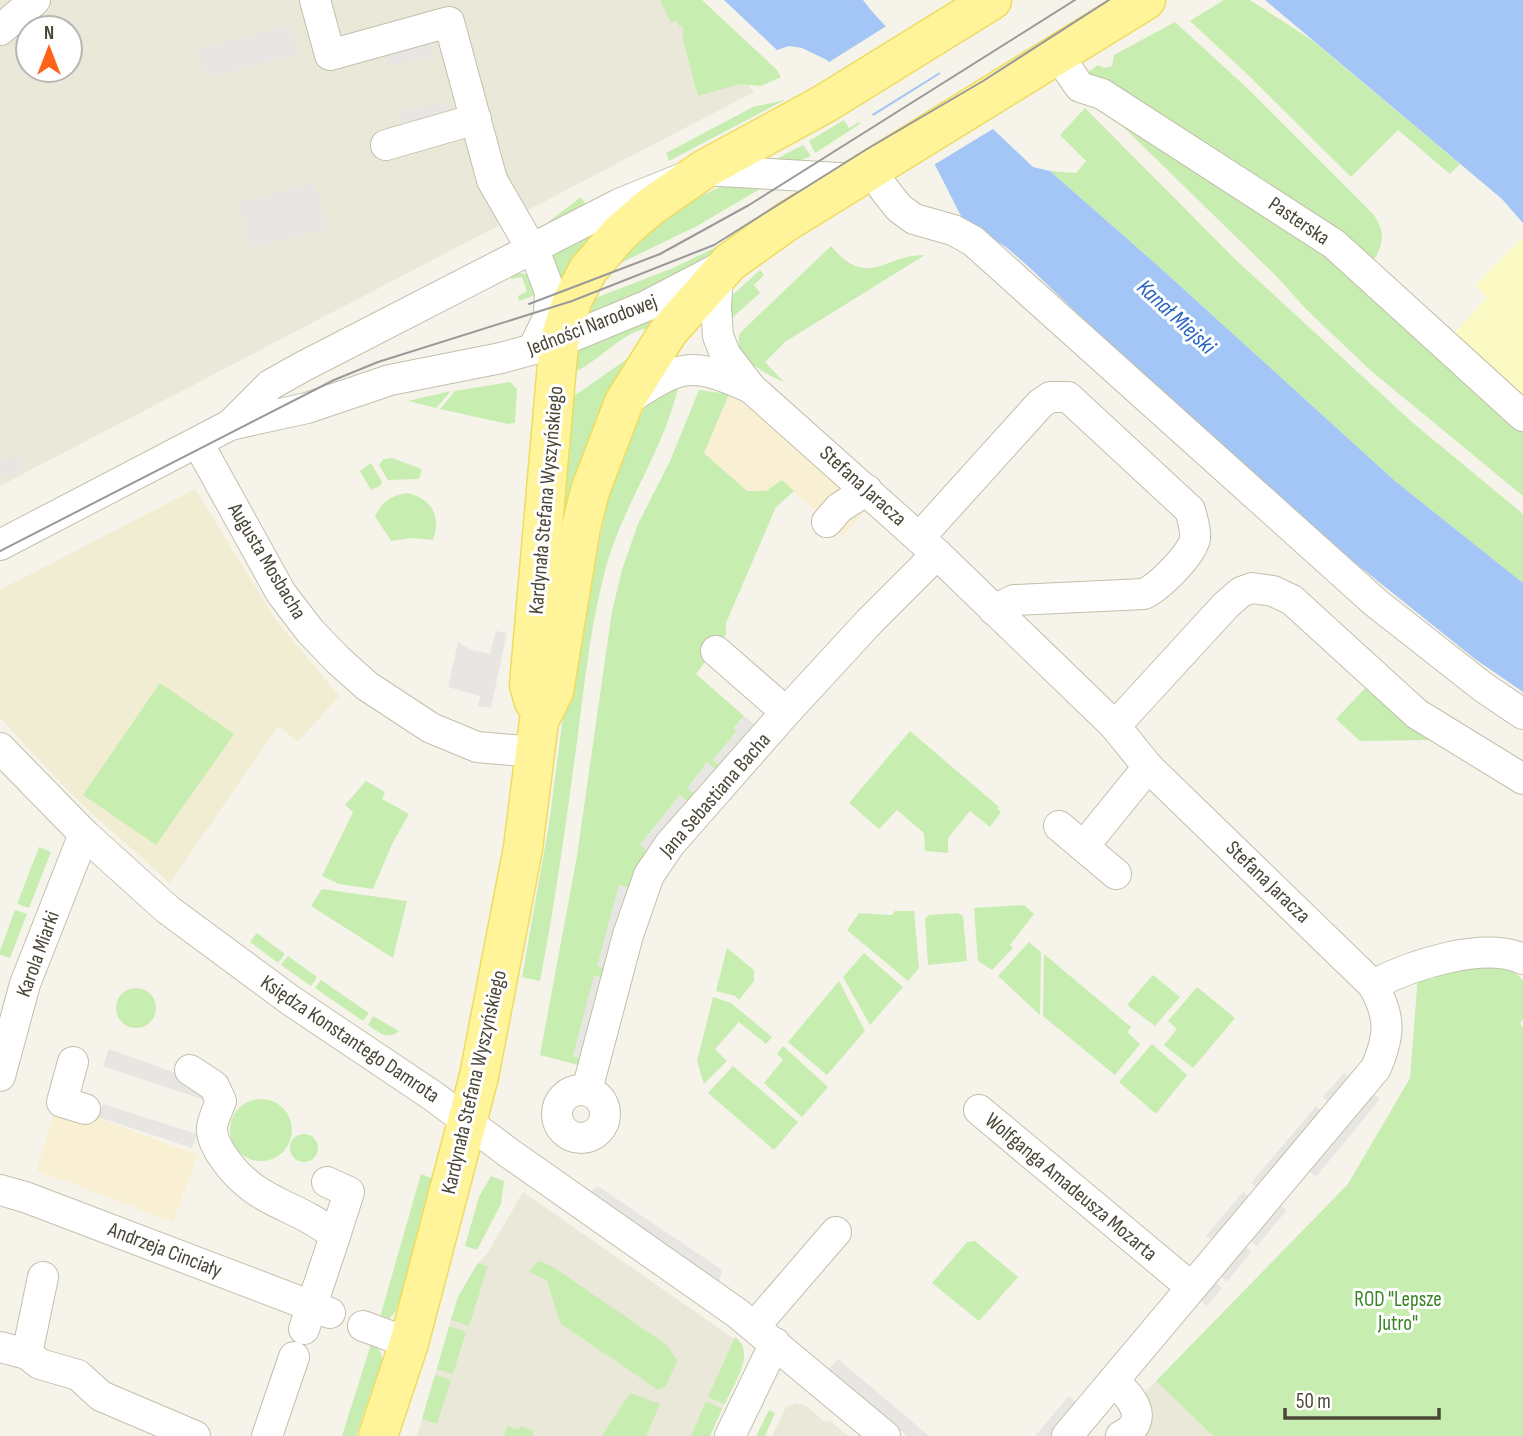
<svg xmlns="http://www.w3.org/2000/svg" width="1523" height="1436" font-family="'Sofia Sans Condensed',sans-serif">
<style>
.residential{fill:#eae8d8;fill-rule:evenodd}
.commercial{fill:#f9f0d4}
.education{fill:#f0edd3}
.green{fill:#c7edb0}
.sand{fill:#fcfac4}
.parking{fill:#e7e6e2}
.water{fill:#a3c6f6}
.pier{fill:#f6f4ea}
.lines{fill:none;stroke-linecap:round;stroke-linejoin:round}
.minor-casing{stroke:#c3bfab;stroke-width:32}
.major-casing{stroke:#eedc60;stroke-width:41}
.minor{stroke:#fff;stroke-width:30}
.major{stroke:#fff49a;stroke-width:38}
.tram{stroke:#999;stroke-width:2}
.labels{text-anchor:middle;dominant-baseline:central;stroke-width:6;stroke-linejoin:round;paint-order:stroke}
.street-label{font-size:21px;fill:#4b4737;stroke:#fff}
.park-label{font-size:21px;fill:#388324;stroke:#fff}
.water-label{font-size:23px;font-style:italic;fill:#2665c1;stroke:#fff}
</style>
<rect width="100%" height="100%" fill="#f6f4ea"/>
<g class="residential">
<path d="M 0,0 L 680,0 L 754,92 L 0,486 ZM 28,28 L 70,28 L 70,70 L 28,70 Z"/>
<polygon points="523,1192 743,1345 744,1360 710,1436 417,1436 458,1297 478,1263 488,1252"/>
<polygon points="1156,1381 1213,1436 1103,1436"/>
<polygon points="796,1403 805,1405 826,1423 829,1420 848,1436 772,1436 786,1407"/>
</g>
<g class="commercial">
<polygon points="729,394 755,412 867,509 843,536 782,480 766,491 747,491 704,453"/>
<polygon points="56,1108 98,1118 198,1155 173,1222 68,1182 36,1172"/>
</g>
<polygon class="education" points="195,489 276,620 339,696 298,742 278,726 170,883 78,801 0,718 0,590"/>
<g class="green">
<polygon points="660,0 702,0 777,70 781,77 761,86 740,84 698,96 682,36 684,35 682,26 679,26 677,20 671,23"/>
<polygon points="1224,0 1250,0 1313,41 1460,164 1450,174 1398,130 1351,177 1246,73 1190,21"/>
<path d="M 1175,22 L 1246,87 L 1374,215 C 1385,232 1384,242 1374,260 L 1368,261 L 1084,75 L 1098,65 L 1104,68 L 1112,66 L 1114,55 Z"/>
<polygon points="785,100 669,161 666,153 753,107"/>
<polygon points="1085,108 1235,259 1413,423 1523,514 1523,583 1395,481 1157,265 1050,171 1076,173 1086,161 1060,135"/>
<polygon points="1108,112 1315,239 1523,424 1523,496 1370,370 1306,309 1276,276"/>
<polygon points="844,120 849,128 859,122 860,124 815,153 809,141"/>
<polygon points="803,145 811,156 794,163 762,166"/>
<path d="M 772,182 L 697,226 L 604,271 C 621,247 700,190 728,185 C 742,183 758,183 772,182 Z"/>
<polygon points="581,197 586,205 555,221 548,222"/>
<polygon points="598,231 560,283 551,256"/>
<polygon points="731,240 732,242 684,271 580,321 593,299 673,268"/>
<path d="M 831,246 C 868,290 883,255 925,255 L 785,342 L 765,362 L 784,382 C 770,376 741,362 739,345 C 738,341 739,337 740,333 Z"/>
<polygon points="760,270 764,275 754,285 760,293 732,318 724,322 727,300"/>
<polygon points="513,272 526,274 538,294 519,301 518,296 527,291 522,277 512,279 509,274"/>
<path d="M 667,309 L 653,328 C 627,326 597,364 572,373 L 571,352 L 628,329 Z"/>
<polygon points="640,350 552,621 567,396 574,396"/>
<polygon points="510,382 517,389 515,423 508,424 440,409 455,391"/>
<path d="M 679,383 C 665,450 622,505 605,571 C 591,624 585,679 578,734 C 567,816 556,899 540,981 L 522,977 L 549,824 L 569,671 L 588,597 L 609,495 L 630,435 L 648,402 Z"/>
<polygon points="699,390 729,394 704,453 747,491 766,491 782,480 794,491 776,507 726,623 726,634 696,674 744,716 734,728 737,731 713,760 725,770 719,772 706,762 698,797 692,805 680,795 640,845 652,855 633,889 619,886 598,966 611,969 609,980 595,976 573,1056 587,1060 585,1067 540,1055 577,856 612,611 622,570 638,524 670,461"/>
<polygon points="451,391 436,408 408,401"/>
<polygon points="392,458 422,469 419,479 388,480 379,465 384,459"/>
<polygon points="371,463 382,482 380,486 371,490 360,471"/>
<path d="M 408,493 C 433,500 441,516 433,540 L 411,538 L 391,541 L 375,516 C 383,500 392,495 408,493 Z"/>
<polygon points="160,683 234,734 156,845 83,795"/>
<polygon points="1369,684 1437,733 1431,740 1360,741 1336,719"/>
<polygon points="910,731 999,807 997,809 1001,812 990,827 970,811 948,838 948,853 925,851 924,833 897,810 879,829 849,803"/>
<polygon points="366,781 385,792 382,799 409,814 393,842 373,889 339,884 322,876 353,812 345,805"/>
<polygon points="39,847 51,852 29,908 17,904"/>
<polygon points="322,889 407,901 393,958 311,906"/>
<polygon points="1024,905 1034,914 1010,945 1013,948 992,970 978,961 974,908"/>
<polygon points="15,910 27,914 10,958 0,955 0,951"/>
<polygon points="895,911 914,911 919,968 908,981 847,930 859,913 892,915"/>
<polygon points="958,913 963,916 967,961 928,965 925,919 929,915"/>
<polygon points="257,933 285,954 278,963 250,942"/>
<polygon points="1029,942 1041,952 1040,1015 998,976"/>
<polygon points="727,948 754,970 754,981 739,1000 735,996 716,991"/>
<polygon points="864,953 903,987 870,1025 843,977"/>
<polygon points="1044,954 1131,1027 1127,1032 1140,1044 1115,1075 1043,1016"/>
<polygon points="288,956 317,977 311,986 281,965"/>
<polygon points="1490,963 1510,968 1523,980 1523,1019 1520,1023 1523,1028 1523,1436 1213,1436 1156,1381 1348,1184 1410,1078 1418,976 1433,979 1448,970"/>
<polygon points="1153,975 1180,997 1155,1026 1127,1005"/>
<polygon points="321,980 369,1013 363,1021 315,988"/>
<polygon points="839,981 865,1031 827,1075 788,1042"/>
<polygon points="1197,987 1235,1018 1193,1068 1164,1045 1177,1029 1168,1021"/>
<circle cx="136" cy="1008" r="20"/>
<polygon points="713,997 731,1003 772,1037 766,1044 739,1022 715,1049 727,1061 704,1084 697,1061"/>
<path d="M 373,1016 L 399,1031 C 387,1041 379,1032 368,1025 Z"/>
<polygon points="1152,1044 1187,1075 1156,1114 1119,1082"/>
<polygon points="783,1046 828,1087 802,1117 764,1083 783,1060 777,1054"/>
<polygon points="733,1066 798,1122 774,1150 708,1093"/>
<circle cx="261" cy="1130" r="31"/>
<circle cx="304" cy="1148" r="14"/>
<polygon points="421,1174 434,1179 396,1311 388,1320 380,1317"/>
<polygon points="491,1176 504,1181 501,1204 477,1250 465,1246 479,1197"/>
<polygon points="975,1241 1018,1277 979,1321 932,1283 967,1242"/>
<polygon points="538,1261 553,1267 667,1345 677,1361 666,1386 658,1390 560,1323 547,1280 529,1272"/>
<polygon points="478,1263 488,1266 469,1326 451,1320 458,1297"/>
<polygon points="449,1326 466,1332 453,1374 437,1369"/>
<path d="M 735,1337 C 757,1353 733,1385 725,1404 L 708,1397 Z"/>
<polygon points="372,1341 381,1353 382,1360 356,1436 342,1436"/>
<polygon points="435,1375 451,1380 437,1424 422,1419"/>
<polygon points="630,1393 660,1404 646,1436 602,1436"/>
<polygon points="706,1401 722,1409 710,1436 691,1436"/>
<polygon points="769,1410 775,1413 765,1436 756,1436"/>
<polygon points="507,1426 519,1430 520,1426 534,1431 532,1436 504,1436"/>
</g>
<polygon class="sand" points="1521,239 1523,241 1523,400 1453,335 1487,297 1475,285"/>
<g class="parking">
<polygon points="290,25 298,54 206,78 198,50"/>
<polygon points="429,40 433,55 388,67 384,52"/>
<polygon points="445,101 449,116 403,128 399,113"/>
<polygon points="315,183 327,229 251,248 238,203"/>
<polygon points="19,456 23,471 0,477 0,461"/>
<polygon points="496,631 507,633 491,708 478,706 480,696 448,687 458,642 472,650 490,654"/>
<polygon points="744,716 760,728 725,770 713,760 737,732 734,729"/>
<polygon points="707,762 719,772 698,797 687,788"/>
<polygon points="680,795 692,805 652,855 640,845"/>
<polygon points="619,885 633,889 611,969 597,966"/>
<polygon points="594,976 609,980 587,1060 573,1056"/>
<polygon points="109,1049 212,1086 210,1102 103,1066"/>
<polygon points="1344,1073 1354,1082 1334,1106 1323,1097"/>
<polygon points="1368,1089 1380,1099 1316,1177 1304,1167"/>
<polygon points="103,1104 197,1134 192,1148 98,1117"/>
<polygon points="1316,1106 1326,1115 1262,1192 1251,1183"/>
<polygon points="598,1186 722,1270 719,1285 588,1193"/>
<polygon points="1243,1192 1254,1201 1218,1245 1206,1236"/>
<polygon points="1277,1202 1287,1210 1257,1246 1247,1237"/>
<polygon points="1242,1243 1251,1252 1227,1282 1217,1273"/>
<polygon points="1212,1279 1222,1288 1207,1306 1197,1296"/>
<polygon points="838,1359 929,1436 907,1436 877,1411 829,1369"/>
<polygon points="1069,1396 1081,1406 1055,1436 1035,1436"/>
</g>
<g class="water">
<path d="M 724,0 L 863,0 C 896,44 948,79 992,111 L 993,129 L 1033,167 L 1050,171 L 1157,265 L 1395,481 L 1523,583 L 1523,692 L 1475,659 L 1339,550 L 1102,337 L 1030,268 L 1006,247 L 963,220 L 934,163 L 912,163 L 827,60 L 802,48 L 789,46 L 777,50 Z"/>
<polygon points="1265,0 1523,0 1523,223 1502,199"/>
</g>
<g class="pier">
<polygon points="888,25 943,70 869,116 826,64"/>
<polygon points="945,71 994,109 996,127 932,166 911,166 870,118"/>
</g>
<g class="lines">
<defs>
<g id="minor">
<polyline points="315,0 330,55 449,22 492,180 538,260 550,292 549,316 533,349"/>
<polyline points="0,30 35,0"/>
<polyline points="1057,54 1080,87 1102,94 1122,107 1334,244 1523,416"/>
<polyline points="386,145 476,119"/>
<polyline points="884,189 899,208 914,219 953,230 973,241 1376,603 1483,687 1523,714"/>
<path d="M 718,275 L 716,306 L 718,336 L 725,354 L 751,388 L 937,554 L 1115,726 L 1148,767 L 1373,985 C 1391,1017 1390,1035 1376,1068 L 1067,1436"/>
<path d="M 627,400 C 682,364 690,361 751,388"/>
<polyline points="230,425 307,408 390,380 501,358 559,342 646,306 717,269"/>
<polyline points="198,443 281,593 310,631 338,660 367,686 431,728 477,747 535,752"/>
<polyline points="827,522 839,508 867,490"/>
<path d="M 919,538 L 1040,404 L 1050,397 L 1068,397 L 1190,510 C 1192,518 1196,529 1195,538 C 1192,555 1159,587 1144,594 L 1014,600 L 994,610"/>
<polyline points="0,545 230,425 270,385 302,367 619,204 703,170 856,179"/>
<polyline points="716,651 786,712"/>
<polyline points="1115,726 1226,605 1241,592 1252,588 1273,591 1292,600 1417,714 1523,779"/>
<polyline points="0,748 84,834 167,909 290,1000 433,1096 509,1153 737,1313 885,1436"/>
<polyline points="1059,826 1116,874"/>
<polyline points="1084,846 1148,767"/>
<path d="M 1373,985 C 1411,965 1483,941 1523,959"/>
<polyline points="73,1062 62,1102 85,1109"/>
<path d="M 190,1070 L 214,1086 L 221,1101 C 218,1109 213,1119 212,1127 C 211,1137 218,1150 224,1158 C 257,1206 297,1203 335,1236 L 304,1329"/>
<polyline points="0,1076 25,984 84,834"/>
<circle cx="581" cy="1114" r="24"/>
<polyline points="587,1090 628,935 649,875 670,844 786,712 869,622 937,554"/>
<polyline points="979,1110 1191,1287"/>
<polyline points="327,1182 349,1192 335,1236"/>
<polyline points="0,1190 25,1197 330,1313"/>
<polyline points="363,1326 409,1343"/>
<polyline points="755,1326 836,1232"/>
<polyline points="0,1347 27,1354 40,1364 78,1375 101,1396 195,1436"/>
<polyline points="27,1354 43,1277"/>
<path d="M 1113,1381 C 1131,1396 1152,1420 1121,1436"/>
<polyline points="267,1436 294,1357"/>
<polyline points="730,1436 775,1343"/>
</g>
<g id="major">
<polyline points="534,702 529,685 559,342 572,301 588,270 620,233 650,207 703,170 824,104 992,0"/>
<polyline points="378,1436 409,1343 479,1076 523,848 539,721 554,691 581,527 590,491 624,402 668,332 730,262 786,222 1146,0"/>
</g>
</defs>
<use href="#minor" class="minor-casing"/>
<use href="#major" class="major-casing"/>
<use href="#minor" class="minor"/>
<use href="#major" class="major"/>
<g class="tram">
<polyline points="529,304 660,254 749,205 1075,0"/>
<polyline points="0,551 334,380 378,362 572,301 714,245 867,149 983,81 1109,0"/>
</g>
</g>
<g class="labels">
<g class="street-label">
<text transform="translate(1299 221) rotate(34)">Pasterska</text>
<text transform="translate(592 325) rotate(-21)">Jedności Narodowej</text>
<text transform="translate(863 486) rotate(42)">Stefana Jaracza</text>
<text transform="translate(546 500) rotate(-85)">Kardynała Stefana Wyszyńskiego</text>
<text transform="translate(267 561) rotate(59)">Augusta Mosbacha</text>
<text transform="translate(715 795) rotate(-49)">Jana Sebastiana Bacha</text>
<text transform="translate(1268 882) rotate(44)">Stefana Jaracza</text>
<text transform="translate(38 954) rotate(-70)">Karola Miarki</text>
<text transform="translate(350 1039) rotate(34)">Księdza Konstantego Damrota</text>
<text transform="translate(474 1082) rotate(-77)">Kardynała Stefana Wyszyńskiego</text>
<text transform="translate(1071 1187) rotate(40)">Wolfganga Amadeusza Mozarta</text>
<text transform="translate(165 1250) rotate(21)">Andrzeja Cinciały</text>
</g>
<g class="park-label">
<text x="1398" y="1299">ROD "Lepsze<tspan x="1398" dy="24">Jutro"</tspan></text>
</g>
<g class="water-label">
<text transform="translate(1176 317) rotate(43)">Kanał Miejski</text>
</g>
</g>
<g transform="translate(49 49)"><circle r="33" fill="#ffffff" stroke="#b7b5af" stroke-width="2"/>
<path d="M0-5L12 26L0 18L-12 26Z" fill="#ff6318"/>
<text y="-10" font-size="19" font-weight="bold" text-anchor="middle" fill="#4b4737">N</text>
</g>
<path d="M1285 1408v10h154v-10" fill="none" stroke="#4b4737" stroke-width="3.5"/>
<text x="1296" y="1408" font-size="21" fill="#4b4737" stroke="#ffffff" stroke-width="5" paint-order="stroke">50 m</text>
</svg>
